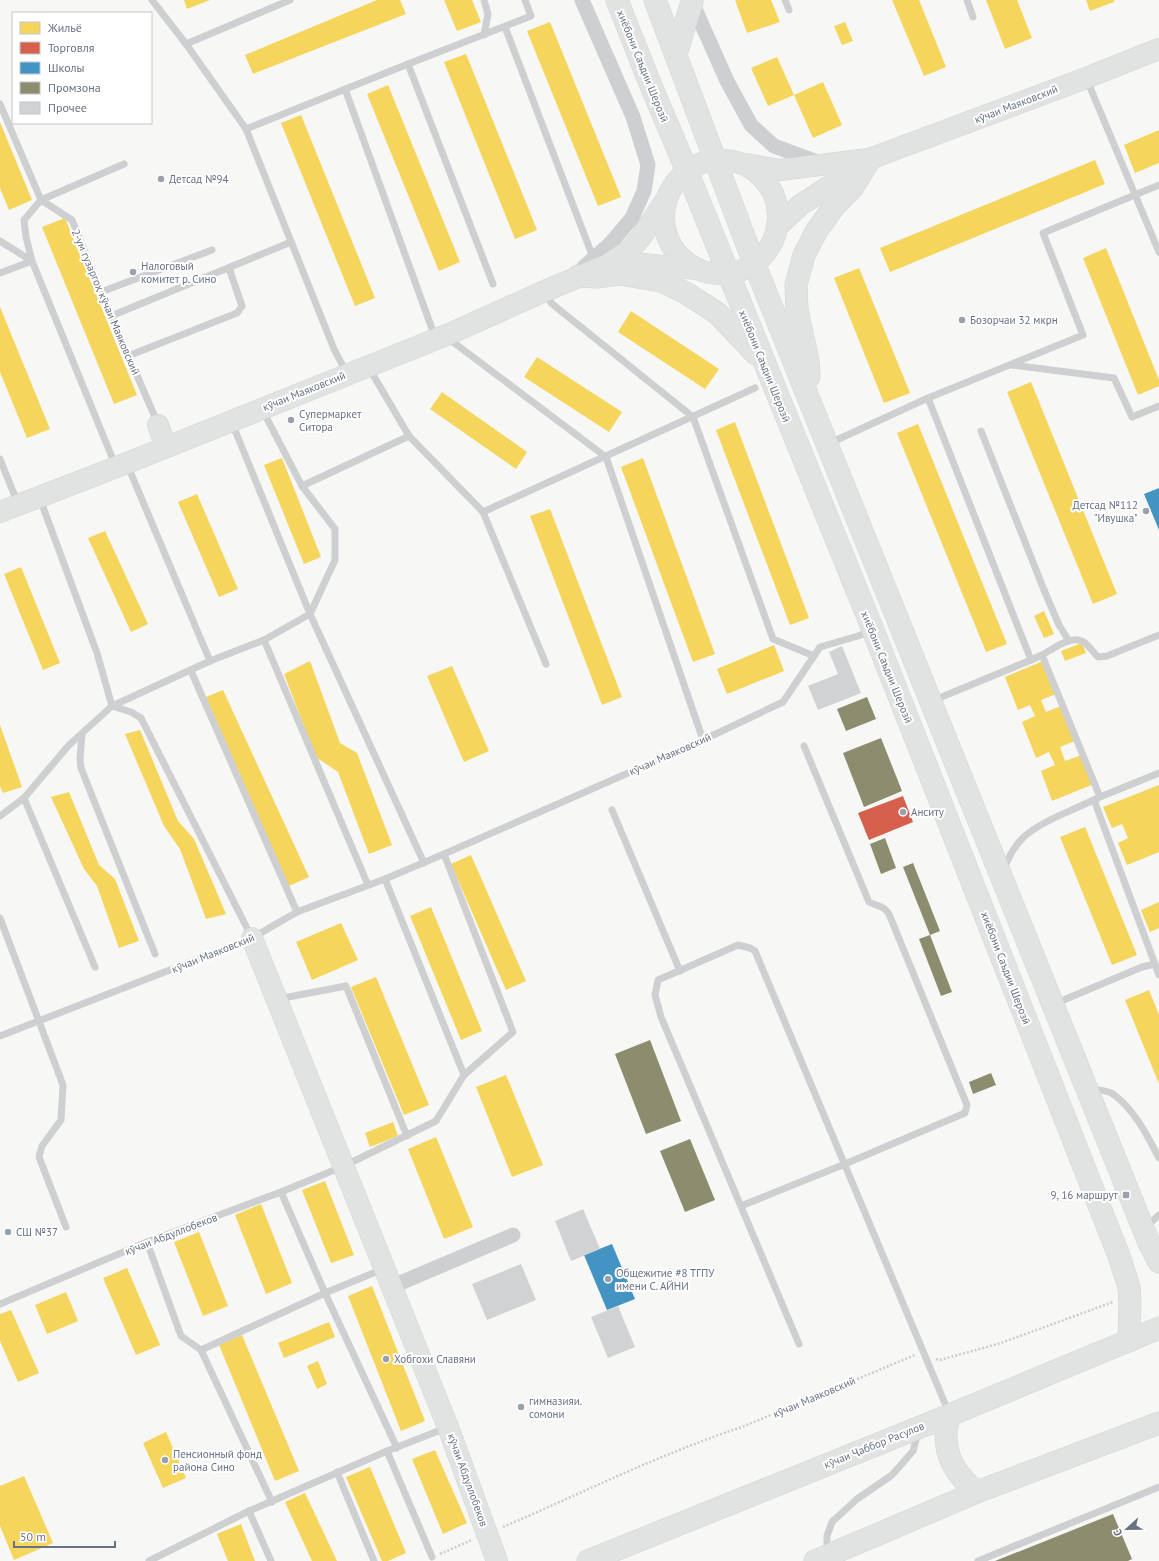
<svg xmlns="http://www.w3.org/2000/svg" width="1159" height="1561" font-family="'PT Sans',sans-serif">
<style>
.homes{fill:#f6d55c}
.shops{fill:#d6604d}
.schools{fill:#4393c3}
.industry{fill:#8c8c6e}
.building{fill:#d1d2d3}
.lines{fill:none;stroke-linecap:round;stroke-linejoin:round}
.secondary-casing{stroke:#d4d5d5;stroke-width:22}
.primary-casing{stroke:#d4d5d5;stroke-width:23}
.path{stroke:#cccccd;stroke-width:2.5;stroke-dasharray:2 2;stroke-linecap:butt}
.lane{stroke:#cecfd1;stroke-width:7}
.street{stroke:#cecfd1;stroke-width:15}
.secondary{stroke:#e1e2e2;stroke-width:21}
.primary{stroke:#e1e2e2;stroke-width:22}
.poi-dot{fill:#99a1ad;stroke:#fff;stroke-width:1.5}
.labels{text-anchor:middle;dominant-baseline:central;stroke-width:4;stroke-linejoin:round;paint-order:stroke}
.street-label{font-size:11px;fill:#677285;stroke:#fff}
.poi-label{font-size:11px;fill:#677285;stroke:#fff;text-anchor:start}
</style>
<rect width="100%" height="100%" fill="#f7f7f6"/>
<g class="homes">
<polygon points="184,0 210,0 187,9"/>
<polygon points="377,0 400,0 406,14 253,74 245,55"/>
<polygon points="444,0 472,0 481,22 457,31"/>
<polygon points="735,0 771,0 780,22 747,33"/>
<polygon points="892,0 919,0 946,67 924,76"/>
<polygon points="986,0 1017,0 1032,38 1005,49"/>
<polygon points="1086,0 1114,0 1114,2 1090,11"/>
<polygon points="550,22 621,197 598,206 527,31"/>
<polygon points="845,22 853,41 842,45 834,26"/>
<polygon points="466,54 537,230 515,239 444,62"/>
<polygon points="777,57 794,95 768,106 751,68"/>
<polygon points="823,82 842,125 813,138 794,95"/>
<polygon points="388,85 460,262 439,271 367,94"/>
<polygon points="301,115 375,298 355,306 281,123"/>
<polygon points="0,122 32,200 9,210 0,188"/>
<polygon points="1159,130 1159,163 1135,173 1124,145"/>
<polygon points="1095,160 1105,184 890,272 880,248"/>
<polygon points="65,218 137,395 114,404 42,227"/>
<polygon points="1106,248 1159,380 1159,386 1138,395 1083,258"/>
<polygon points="859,268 910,393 884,403 834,278"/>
<polygon points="0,307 50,429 27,438 0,372"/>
<polygon points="631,311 719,369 705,389 618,332"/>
<polygon points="537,357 622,412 609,432 524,377"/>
<polygon points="1031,382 1117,594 1093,604 1007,392"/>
<polygon points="442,392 527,452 516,469 430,409"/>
<polygon points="735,422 809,618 790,625 716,430"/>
<polygon points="918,424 1007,644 986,652 897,433"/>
<polygon points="282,458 321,557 304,564 264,465"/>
<polygon points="643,458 715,654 693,662 621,467"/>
<polygon points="197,494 238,589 219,597 178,502"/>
<polygon points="550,509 622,697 602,705 530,516"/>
<polygon points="105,531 148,624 131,632 88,538"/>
<polygon points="21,567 60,663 43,670 4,574"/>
<polygon points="1044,611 1054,634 1044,638 1034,616"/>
<polygon points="1082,643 1086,653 1065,661 1061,651"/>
<polygon points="774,645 784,671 727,694 717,669"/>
<polygon points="310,661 340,743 357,753 392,845 369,854 338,772 316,757 284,674"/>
<polygon points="1043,661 1056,694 1041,700 1046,712 1061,706 1075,741 1060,747 1065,761 1082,755 1094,784 1052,801 1041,771 1055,765 1049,752 1036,758 1022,722 1035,716 1030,705 1018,710 1005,677"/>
<polygon points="452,666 489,751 464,762 427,676"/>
<polygon points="223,690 309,877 289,886 206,697"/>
<polygon points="0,725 22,787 3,793 0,786"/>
<polygon points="140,730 178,821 194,839 226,914 206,919 180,849 164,826 125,734"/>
<polygon points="1159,785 1159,852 1127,865 1118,843 1128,838 1122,824 1112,828 1103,807"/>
<polygon points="69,792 99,865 115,879 139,941 119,948 97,886 84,869 51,797"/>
<polygon points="1085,827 1137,955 1112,965 1060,837"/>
<polygon points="471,855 526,981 506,990 451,864"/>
<polygon points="1159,902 1159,928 1150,932 1141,910"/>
<polygon points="431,907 482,1031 461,1040 410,916"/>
<polygon points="341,923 358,960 312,980 296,942"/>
<polygon points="376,977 429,1105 404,1115 351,987"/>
<polygon points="1149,990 1159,1015 1159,1084 1125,1000"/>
<polygon points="506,1075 543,1165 512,1177 476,1087"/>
<polygon points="393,1122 398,1136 370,1147 365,1133"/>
<polygon points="436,1137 473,1227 444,1239 408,1149"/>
<polygon points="325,1181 354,1255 331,1263 302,1190"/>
<polygon points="261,1204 292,1283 266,1294 235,1215"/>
<polygon points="199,1232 228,1306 203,1316 174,1242"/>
<polygon points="127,1268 160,1345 136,1355 103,1278"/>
<polygon points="372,1286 425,1421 401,1431 348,1296"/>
<polygon points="66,1292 78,1321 47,1334 35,1305"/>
<polygon points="11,1310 39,1373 18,1382 0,1341 0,1314"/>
<polygon points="329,1322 335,1337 284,1358 278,1343"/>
<polygon points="242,1335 299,1471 275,1481 219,1345"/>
<polygon points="318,1361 327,1384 317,1389 307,1366"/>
<polygon points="166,1432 186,1478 163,1488 143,1443"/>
<polygon points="435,1450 467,1523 443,1534 412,1459"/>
<polygon points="370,1467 406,1553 388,1561 382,1561 346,1477"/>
<polygon points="24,1476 53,1543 14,1560 0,1526 0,1486"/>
<polygon points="305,1493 337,1561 312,1561 285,1502"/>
<polygon points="241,1524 255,1561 228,1561 217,1534"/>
</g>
<polygon class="shops" points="903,796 913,822 869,840 858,813"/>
<g class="schools">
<polygon points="1159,488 1159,530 1144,494"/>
<polygon points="612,1244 635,1299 607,1310 584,1255"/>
</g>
<g class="industry">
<polygon points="867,697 876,719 846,731 837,709"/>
<polygon points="881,738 902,791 864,807 843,753"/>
<polygon points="885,838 896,868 881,874 870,844"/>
<polygon points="913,863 940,931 930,935 903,867"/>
<polygon points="930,935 952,992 941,996 919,939"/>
<polygon points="650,1040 681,1121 646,1134 615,1054"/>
<polygon points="991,1073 996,1085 973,1094 969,1082"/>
<polygon points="690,1139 715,1200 685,1212 660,1151"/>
<polygon points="1113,1514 1132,1559 1128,1561 995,1561"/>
</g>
<g class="building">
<polygon points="842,646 861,693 818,710 808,686 838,674 829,652"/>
<polygon points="583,1209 600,1249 571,1261 555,1221"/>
<polygon points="521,1264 536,1300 487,1320 472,1284"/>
<polygon points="618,1306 635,1347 608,1358 591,1317"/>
</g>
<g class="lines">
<defs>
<g id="secondary">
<circle cx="721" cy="217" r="57"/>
<polyline points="746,164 780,170 868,159"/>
<polyline points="777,227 799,206 872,158 1086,78 1159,49"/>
<polyline points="607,265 632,263 698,269"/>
<polyline points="158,425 166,447"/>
<polyline points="0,512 127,463 449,334 547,290 607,265 630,250 641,237 667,198"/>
<polyline points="252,938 448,1427 497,1561"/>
</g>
<g id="primary">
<polyline points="617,0 649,81 687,171 873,630 1119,1256 1129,1287 1130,1302 1129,1341"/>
<polyline points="655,0 754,263 1149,1243 1159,1262"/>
<polyline points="676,54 692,2"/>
<polyline points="578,276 597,277 619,274 661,281 686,293 717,313 756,354"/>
<polyline points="809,377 808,361 797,310 796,285 804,255 817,230 836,204 853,187 870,159"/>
<path d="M 950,1415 C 948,1421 946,1427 946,1433 C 945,1459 958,1477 977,1492"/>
<polyline points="588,1561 950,1415 1159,1328"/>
<polyline points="815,1561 977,1492 1159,1423"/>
</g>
</defs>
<use href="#secondary" class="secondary-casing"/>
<use href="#primary" class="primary-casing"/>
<g class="path">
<polyline points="936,1359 940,1360 1001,1343 1113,1302"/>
<path d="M 503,1527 C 582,1493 660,1454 742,1427 L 915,1355"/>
<polyline points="440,1554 472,1540"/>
</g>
<g class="lane">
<polyline points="152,0 186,44 246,129 334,349 347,374"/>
<polyline points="484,0 488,14 484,35"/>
<polyline points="785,0 789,10"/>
<polyline points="967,0 973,17"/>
<polyline points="505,27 594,260"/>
<polyline points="186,44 290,0"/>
<polyline points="408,64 493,284"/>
<polyline points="1087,80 1159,252"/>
<polyline points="345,89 435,337"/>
<polyline points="0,104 41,200 72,220 101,292 158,424"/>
<polyline points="246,129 408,64 531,16 525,0"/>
<polyline points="0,241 32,261 26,237 24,220 41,200 124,164"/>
<polyline points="0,273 32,261 116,467"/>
<polyline points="101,292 212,250"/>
<polyline points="547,292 551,303 693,417 773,639 814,656"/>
<polyline points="111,316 291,242"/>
<polyline points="450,336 453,342 606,457 703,740"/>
<polyline points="128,356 237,313 242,306 229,268"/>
<polyline points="1012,365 1114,378 1132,417 1159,406"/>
<polyline points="369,368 409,436 483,512 546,664"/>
<polyline points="928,398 1031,660 1042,655 1100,797 1159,773"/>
<polyline points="232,423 310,614 424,863"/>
<polyline points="981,431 1044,590 1059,625 1069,641"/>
<polyline points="830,443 928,398 1083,335 1043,233 1159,185"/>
<polyline points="0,459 18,504"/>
<polyline points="127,464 210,661"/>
<polyline points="302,486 409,436"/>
<polyline points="40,499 97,653 112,706 131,712 141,718 251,936"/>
<polyline points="483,512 755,388"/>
<polyline points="264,640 368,885"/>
<path d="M 1042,655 C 1053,649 1073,633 1085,643 C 1090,647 1094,653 1098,657 L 1107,656 L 1159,635"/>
<polyline points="191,671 297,912"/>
<polyline points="932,701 1031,660"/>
<polyline points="82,734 80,759 81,768 155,954"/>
<polyline points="24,798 95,967"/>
<polyline points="1094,800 1159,975"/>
<polyline points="612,810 680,971"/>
<polyline points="0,816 24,798 69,745 112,706 210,661 264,640 310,614 335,560 335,529 302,486 263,411"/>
<path d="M 1003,870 C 1008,860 1012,849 1020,841 C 1035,823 1076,809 1098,798"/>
<polyline points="385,879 464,1075"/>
<polyline points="0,918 63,1085 61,1120 42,1146 39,1157 66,1227"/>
<polyline points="278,999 346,986 407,1136"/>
<polyline points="1054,1004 1142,967 1155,964"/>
<polyline points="0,1036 252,938 297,912 385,879 444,854 703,740 783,702 820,647 858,636 870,631"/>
<path d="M 1091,1089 C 1097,1090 1107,1090 1113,1094 C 1134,1109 1147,1135 1159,1158"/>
<polyline points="281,1192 325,1293 397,1448"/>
<path d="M 741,1206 L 845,1164 L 965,1113 L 967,1105 L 889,914 C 885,906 876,906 869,902 L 804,746"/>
<polyline points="1145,1228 1159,1215"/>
<polyline points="147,1242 181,1336 201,1350 272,1502"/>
<polyline points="0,1304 147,1242 281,1192 344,1166 436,1121 464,1075 513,1032 444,854"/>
<polyline points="799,1344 661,1017 655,995 658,980 738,945 750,948 755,951 949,1413"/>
<polyline points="201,1350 325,1293 383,1269"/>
<polyline points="387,1451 432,1557"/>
<polyline points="337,1472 374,1561"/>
<polyline points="249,1511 271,1561"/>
<polyline points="827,1553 827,1536 832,1522 857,1499 892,1475 913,1451 918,1432"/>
<polyline points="149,1561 249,1511 387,1451 446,1428"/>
<polyline points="978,1561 1159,1487"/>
</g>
<g class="street">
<polyline points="691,0 727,81 751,125 774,146 820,163"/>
<polyline points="579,274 584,267 609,245 632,218 644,191 648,165 633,117 582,0"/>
<polyline points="393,1286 513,1235"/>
</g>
<use href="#secondary" class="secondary"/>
<use href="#primary" class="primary"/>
</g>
<g class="poi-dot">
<circle cx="161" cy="179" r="4"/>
<circle cx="133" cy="272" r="4"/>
<circle cx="962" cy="320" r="4"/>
<circle cx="291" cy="420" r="4"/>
<circle cx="1146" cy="511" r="4"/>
<circle cx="903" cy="812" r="4"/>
<rect x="1122" y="1191" width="8" height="8" rx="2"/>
<circle cx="8" cy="1232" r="4"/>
<circle cx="608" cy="1279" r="4"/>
<circle cx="386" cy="1359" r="4"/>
<circle cx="521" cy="1407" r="4"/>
<circle cx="165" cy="1460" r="4"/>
</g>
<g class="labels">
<g class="street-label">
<text transform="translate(643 66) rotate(68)">хиёбони Саъдии Шерозӣ</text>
<text transform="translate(1016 104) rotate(-21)">кӯчаи Маяковский</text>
<text transform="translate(106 302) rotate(67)">2-ум гузаргоҳ кӯчаи Маяковский</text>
<text transform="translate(765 366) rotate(68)">хиёбони Саъдии Шерозӣ</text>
<text transform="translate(304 391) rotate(-22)">кӯчаи Маяковский</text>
<text transform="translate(887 667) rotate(68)">хиёбони Саъдии Шерозӣ</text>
<text transform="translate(670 754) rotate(-24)">кӯчаи Маяковский</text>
<text transform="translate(213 953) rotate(-22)">кӯчаи Маяковский</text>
<text transform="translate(1006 968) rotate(69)">хиёбони Саъдии Шерозӣ</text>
<text transform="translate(171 1234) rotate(-21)">кӯчаи Абдуллобеков</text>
<text transform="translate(814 1397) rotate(-23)">кӯчаи Маяковский</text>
<text transform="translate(874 1445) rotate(-22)">кӯчаи Ҷаббор Расулов</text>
<text transform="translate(468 1480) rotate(70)">кӯчаи Абдуллобеков</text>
</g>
<g class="poi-label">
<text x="169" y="179">Детсад №94</text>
<text x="141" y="266">Налоговый<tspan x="141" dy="13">комитет р. Сино</tspan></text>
<text x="970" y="320">Бозорчаи 32 мкрн</text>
<text x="299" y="414">Супермаркет<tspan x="299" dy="13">Ситора</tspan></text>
<text x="1138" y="505" text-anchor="end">Детсад №112<tspan x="1138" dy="13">"Ивушка"</tspan></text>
<text x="911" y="812">Анситу</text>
<text x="1118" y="1195" text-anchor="end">9, 16 маршрут</text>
<text x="16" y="1232">СШ №37</text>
<text x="616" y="1273">Общежитие #8 ТГПУ<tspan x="616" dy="13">имени С. АЙНИ</tspan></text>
<text x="394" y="1359">Хобгохи Славяни</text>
<text x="529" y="1401">гимназияи.<tspan x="529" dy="13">сомони</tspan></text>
<text x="173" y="1454">Пенсионный фонд<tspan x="173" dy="13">района Сино</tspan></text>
</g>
</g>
<rect x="12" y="12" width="140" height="112" fill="#ffffff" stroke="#c2c7ce"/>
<rect x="20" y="22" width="20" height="12" fill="#f6d55c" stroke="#c2c7ce"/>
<text x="48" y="32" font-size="12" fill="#677285">Жильё</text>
<rect x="20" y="42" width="20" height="12" fill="#d6604d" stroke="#c2c7ce"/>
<text x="48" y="52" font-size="12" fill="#677285">Торговля</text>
<rect x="20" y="62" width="20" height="12" fill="#4393c3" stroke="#c2c7ce"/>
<text x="48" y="72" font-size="12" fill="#677285">Школы</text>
<rect x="20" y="82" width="20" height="12" fill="#8c8c6e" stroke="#c2c7ce"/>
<text x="48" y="92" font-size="12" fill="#677285">Промзона</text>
<rect x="20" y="102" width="20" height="12" fill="#d1d2d3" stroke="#c2c7ce"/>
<text x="48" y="112" font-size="12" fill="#677285">Прочее</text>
<g transform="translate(1127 1529) rotate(248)" stroke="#ffffff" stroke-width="3" paint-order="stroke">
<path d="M0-3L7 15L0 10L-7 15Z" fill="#677285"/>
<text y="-6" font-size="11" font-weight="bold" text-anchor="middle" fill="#677285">С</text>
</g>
<path d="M14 1541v6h101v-6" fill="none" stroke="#677285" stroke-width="2"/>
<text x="20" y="1541" font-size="12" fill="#677285" stroke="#ffffff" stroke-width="3" paint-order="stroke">50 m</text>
</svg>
